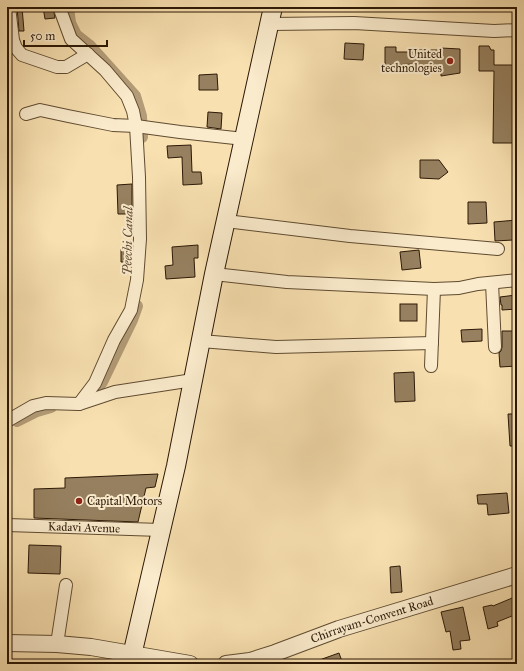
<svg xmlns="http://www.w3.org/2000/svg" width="524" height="671" font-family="'IM FELL Great Primer',serif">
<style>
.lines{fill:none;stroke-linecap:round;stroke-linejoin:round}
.canal{stroke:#b39c77;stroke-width:12}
.building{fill:#96805f;stroke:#2c1907}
.minor-casing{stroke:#5f4b31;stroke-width:14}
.tertiary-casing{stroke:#5f4b31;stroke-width:18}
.secondary-casing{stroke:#2c1907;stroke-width:20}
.minor{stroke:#faebcc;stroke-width:12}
.tertiary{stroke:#faebcc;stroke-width:16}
.secondary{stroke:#faebcc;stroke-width:18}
.poi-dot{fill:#8f2418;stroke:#faebcc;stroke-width:1.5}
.labels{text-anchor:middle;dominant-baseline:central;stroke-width:4;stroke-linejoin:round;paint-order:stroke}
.poi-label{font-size:12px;fill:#2c1907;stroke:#faebcc;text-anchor:end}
.street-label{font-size:12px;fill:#2c1907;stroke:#faebcc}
.water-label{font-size:13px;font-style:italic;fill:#624d34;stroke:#faebcc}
</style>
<rect width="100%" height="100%" fill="#f8e0b0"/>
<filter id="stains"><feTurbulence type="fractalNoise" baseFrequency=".005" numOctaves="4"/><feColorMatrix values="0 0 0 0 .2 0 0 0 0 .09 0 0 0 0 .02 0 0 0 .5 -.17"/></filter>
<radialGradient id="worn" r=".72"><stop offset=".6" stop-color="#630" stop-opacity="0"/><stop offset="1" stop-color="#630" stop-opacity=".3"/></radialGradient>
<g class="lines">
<g class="canal">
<polyline points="68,7 70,23 76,35 90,46 135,96 141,116 142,137"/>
<polyline points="94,391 102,382 132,320 137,306"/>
<polyline points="17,421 37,411 51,407"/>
</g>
</g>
<g class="building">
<polygon points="17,7 22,7 24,31 19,31"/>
<polygon points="43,7 54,7 54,12 55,18 45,19"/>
<polygon points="345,43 364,44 363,60 344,59"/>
<polygon points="479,46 489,46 491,50 494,50 494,65 517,65 517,143 493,143 494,71 479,71"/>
<polygon points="385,47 396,47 396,52 417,52 417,50 441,50 441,48 460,49 460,73 441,76 441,72 417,72 417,64 385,65"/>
<polygon points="217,74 218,90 199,90 199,75"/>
<polygon points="208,112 222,113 221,129 207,127"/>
<polygon points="191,145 192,172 201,172 202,184 183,185 182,157 168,158 167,146"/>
<polygon points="420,160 439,160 448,172 439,179 420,178"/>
<polygon points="132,184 132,214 118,214 117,185"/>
<polygon points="468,202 486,202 487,223 468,224"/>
<polygon points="517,220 517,237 513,237 513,240 495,241 494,222"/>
<polygon points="198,245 198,258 194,258 195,277 166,279 165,266 173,265 172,247"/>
<polygon points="121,249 132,249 131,262 121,262"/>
<polygon points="419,250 421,268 402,270 400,252"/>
<polygon points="516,295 517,309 502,310 502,305 501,305 500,297"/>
<rect x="400" y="304" width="17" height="17"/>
<polygon points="482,329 482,341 462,342 461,330"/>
<polygon points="502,331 517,331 517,366 500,367 499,353 501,351 502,347"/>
<polygon points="414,372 415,401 395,402 394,373"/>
<polygon points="508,414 517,414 517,446 510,446"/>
<polygon points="158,474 155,487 146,488 138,522 34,518 34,489 65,488 65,478"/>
<polygon points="507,493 509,513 488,515 487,504 478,504 477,495"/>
<polygon points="29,545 61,546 60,574 28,573"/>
<polygon points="400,566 402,592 391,593 390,567"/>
<polygon points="517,596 517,614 497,622 498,626 488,629 483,607 492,605 493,606"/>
<polygon points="463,607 470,640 460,641 461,649 453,650 450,631 446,632 441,612"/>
<polygon points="339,653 343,664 311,664 311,663"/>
</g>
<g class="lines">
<defs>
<g id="minor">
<polyline points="9,7 13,40 16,48 22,55 57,67 66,67 88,54"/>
<polyline points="61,7 61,12 71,39 105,70 127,96 133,111 136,126 139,177 140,239 137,280 131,310 114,340 95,383 79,404"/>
<polyline points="270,24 354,23 494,31 517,30"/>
<polyline points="26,114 40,110 68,116 113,125 136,126 180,132 244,139"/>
<polyline points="226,221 350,236 498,249"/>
<polyline points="214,274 287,282 434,289 459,288 478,284 517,280"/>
<polyline points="492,283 495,347"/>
<polyline points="201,341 276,347 432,343"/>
<polyline points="431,366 434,289"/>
<polyline points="7,421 33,406 46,403 79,404 115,392 193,380"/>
<path id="s1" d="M 7,525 L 161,530"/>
<polyline points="57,644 66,585"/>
</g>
<g id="tertiary">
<polyline points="7,643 57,644 91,647 190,664"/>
<path id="s2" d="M 226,664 L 250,661 L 275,653 L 339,629 L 517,575"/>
</g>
<polyline id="secondary" points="130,664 176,466 214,274 273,7"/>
</defs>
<use href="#minor" class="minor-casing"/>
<use href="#tertiary" class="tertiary-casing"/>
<use href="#secondary" class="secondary-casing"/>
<use href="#minor" class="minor"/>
<use href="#tertiary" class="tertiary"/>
<use href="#secondary" class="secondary"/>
</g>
<g class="poi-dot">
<circle cx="450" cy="61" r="4"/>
<circle cx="79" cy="501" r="4"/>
</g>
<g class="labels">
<g class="poi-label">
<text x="442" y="54">United<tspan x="442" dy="14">technologies</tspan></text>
<text x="87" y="501" text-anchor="start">Capital Motors</text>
</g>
<g class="street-label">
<text stroke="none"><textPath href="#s1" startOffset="77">Kadavi Avenue</textPath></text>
<text stroke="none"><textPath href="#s2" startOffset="153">Chirrayam-Convent Road</textPath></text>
</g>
<g class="water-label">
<text transform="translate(128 241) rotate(-89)">Peechi Canal</text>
</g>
</g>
<rect width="524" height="671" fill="none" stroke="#f8e0b0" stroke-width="24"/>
<rect x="8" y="8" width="508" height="655" fill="none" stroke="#2c1907" stroke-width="2"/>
<rect x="12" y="12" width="500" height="647" fill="none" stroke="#2c1907"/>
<path d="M24 40v6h83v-6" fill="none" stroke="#2c1907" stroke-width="2"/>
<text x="30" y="40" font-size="12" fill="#2c1907" stroke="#faebcc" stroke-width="3" paint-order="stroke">50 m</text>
<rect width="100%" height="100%" filter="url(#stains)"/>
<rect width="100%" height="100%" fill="url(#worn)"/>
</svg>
